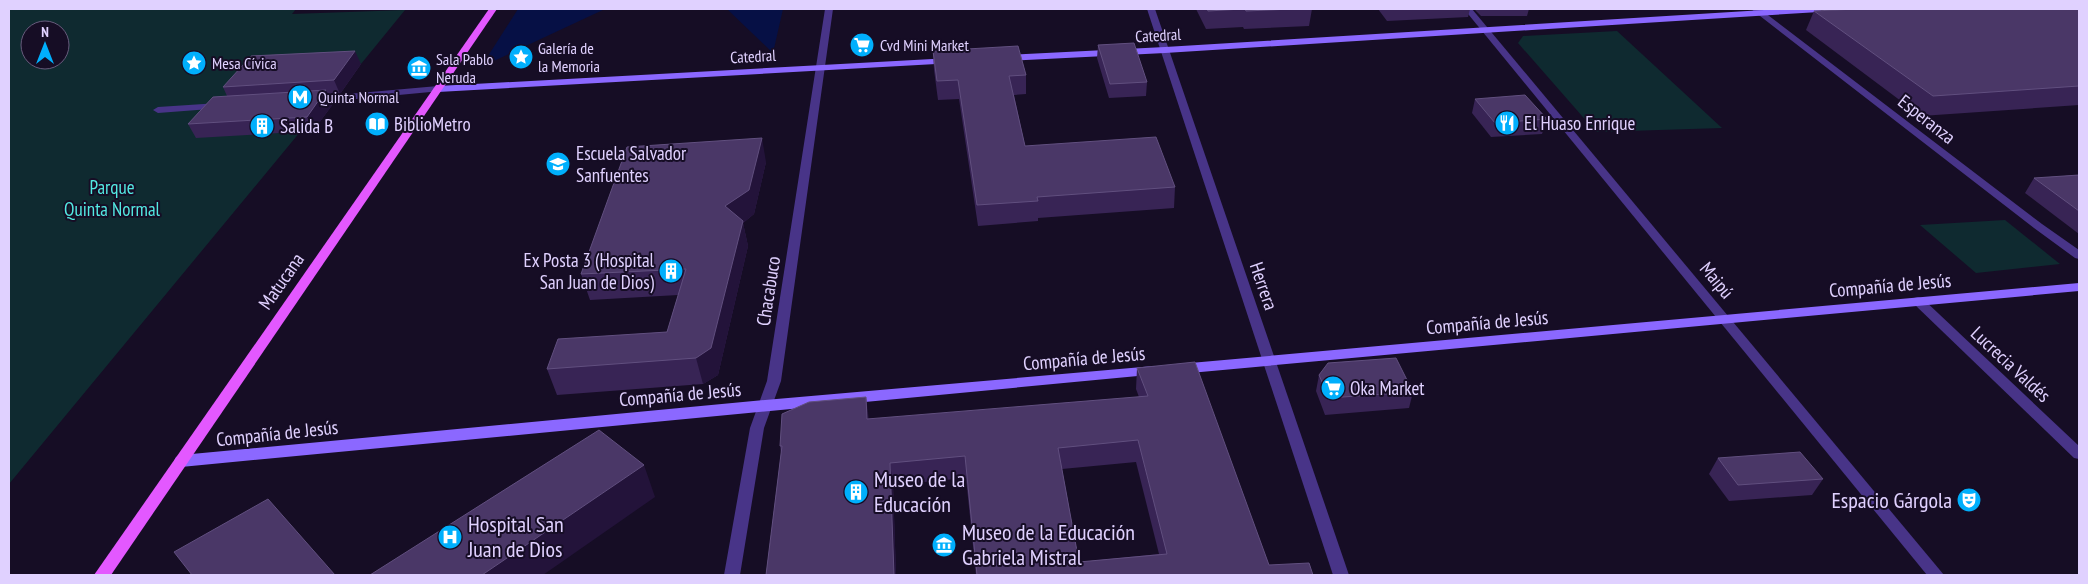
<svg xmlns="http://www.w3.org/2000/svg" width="2088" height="584" font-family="'PT Sans Narrow',sans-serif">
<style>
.green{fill:#0f2a30;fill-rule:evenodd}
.water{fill:#061045}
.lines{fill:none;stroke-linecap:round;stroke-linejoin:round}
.street{fill:#483488;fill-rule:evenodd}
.secondary{fill:#8b68ff;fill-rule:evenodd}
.primary{fill:#e358ff;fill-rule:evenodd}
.wall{fill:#382455;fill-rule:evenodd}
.shaded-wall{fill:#23133a}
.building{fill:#4a3767;stroke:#614f7f;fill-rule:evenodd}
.labels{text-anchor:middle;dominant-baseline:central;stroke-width:4;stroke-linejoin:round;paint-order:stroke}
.far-street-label{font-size:16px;fill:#e0d1ff;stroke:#160d25}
.far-poi-label{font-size:16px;fill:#e0d1ff;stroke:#160d25;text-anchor:start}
.street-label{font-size:19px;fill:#e0d1ff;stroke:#160d25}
.poi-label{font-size:19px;fill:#e0d1ff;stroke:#160d25;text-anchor:start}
.park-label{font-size:19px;fill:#53e9e2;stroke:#160d25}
.near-poi-label{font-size:22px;fill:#e0d1ff;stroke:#160d25;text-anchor:start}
</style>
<rect width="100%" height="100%" fill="#160d25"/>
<g class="green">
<path d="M 9,9 L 296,9 L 292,14 L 405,10 L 361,64 L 257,70 L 300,132 L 9,484 ZM 30,30 L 60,30 L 60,60 L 30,60 Z"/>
<polygon points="1617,31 1722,128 1596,132 1518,43 1523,36"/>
<polygon points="2005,220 2060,264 1976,273 1920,225"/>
</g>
<g class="water">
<polygon points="518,9 605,9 481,67"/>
<polygon points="727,9 783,9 773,53"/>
</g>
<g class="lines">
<g class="street">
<polygon points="825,9 833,9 781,381 764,428 740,575 724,575 750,428 767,381"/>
<polygon points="1147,9 1155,9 1349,575 1333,575"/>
<polygon points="1464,9 1472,9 1944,575 1927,575"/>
<polygon points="1751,9 1760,9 2042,224 2079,250 2079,259 2075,258 2034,228"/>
<polygon points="438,86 443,89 441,91 314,103 309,100 314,97"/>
<polygon points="219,103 223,104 223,108 158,113 153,110 158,107"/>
<polygon points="1918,297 1922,298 2079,446 2079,459 2074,458 1914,304 1912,301 1914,298"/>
</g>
<g class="secondary">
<polygon points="1781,9 1823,9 1819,12 1165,53 1006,61 1001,58 1006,55 1165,47"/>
<polygon points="951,58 954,59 954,63 438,92 433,89 438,86"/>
<polygon points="2079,283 2079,291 1179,374 1174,372 1172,369 1174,366 1179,364"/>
<polygon points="1154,366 1159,368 1161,371 1159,374 181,467 176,465 174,461 176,457 181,455 765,400"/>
</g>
<polygon class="primary" points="489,9 497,9 111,575 94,575"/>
</g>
<g class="wall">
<polygon points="1196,9 1312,9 1309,26 1244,29 1243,27 1206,29"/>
<polygon points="1378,9 1470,9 1468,17 1387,21"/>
<polygon points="1474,9 1529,9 1527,16 1481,16"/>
<polygon points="2079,9 2079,105 1921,116 1806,30 1814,11"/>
<polygon points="1098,45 1147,82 1146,96 1109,98 1097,58"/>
<polygon points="933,51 1026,75 1026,94 1014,95 1025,146 1175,187 1174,208 1038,218 1038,221 978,226 959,99 938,100 934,70"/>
<polygon points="361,64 340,94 328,95 333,104 313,131 196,138 188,124 227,96 223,87"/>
<polygon points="1475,99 1547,119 1542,134 1491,137 1472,113"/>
<polygon points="766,162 754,214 743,223 748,246 718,375 703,384 557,395 547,369 667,332 678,295 590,300 581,274"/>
<polygon points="2079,175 2079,234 2025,193 2034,178"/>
<path d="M 1137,368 L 1269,565 L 1313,575 L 976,575 L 966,478 L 893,485 L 896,575 L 766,575 L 781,453 L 780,446 L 1139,397 L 1136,389 ZM 1136,462 L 1159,554 L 1079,562 L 1062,469 Z"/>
<polygon points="1319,375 1413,392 1409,408 1325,415 1316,391"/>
<polygon points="1718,458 1823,479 1812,495 1729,501 1709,474"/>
</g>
<g class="shaded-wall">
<polygon points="355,51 361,64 340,94 334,80"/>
<polygon points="326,90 333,104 313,131 307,117"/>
<polygon points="762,138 766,162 754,214 743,223 748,246 718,375 703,384 696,358 725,206"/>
<polygon points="866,397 869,419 867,419"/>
<polygon points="890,463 893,485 896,575 894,575"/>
<polygon points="644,465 655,497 543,575 482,575"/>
</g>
<g class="building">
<polygon points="1207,9 1242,9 1208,11"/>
<polygon points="1245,9 1292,9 1246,11"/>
<polygon points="1856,9 2079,9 2079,86 1933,96 1814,11"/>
<polygon points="1134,43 1147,82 1110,84 1098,45"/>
<polygon points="1018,46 1026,75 1009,76 1025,146 1156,137 1175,187 1037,197 1038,201 977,205 958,80 937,81 933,51"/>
<polygon points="355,51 334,80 223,87 251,56"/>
<polygon points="326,90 307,117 188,124 213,97"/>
<polygon points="1525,95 1547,119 1495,123 1475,99"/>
<polygon points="762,138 749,190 725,206 743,221 711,348 696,358 547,369 558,339 667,332 686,269 581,274 627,147"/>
<polygon points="2079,175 2079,211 2034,178"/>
<polygon points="1396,358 1413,392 1329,398 1319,375 1328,363"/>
<path d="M 1195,362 L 1269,565 L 1309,563 L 1313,575 L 977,575 L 965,456 L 890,463 L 894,575 L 766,575 L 782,446 L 780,446 L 782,414 L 809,402 L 866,397 L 867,419 L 1148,396 L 1137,368 ZM 1138,440 L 1167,554 L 1079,562 L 1058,448 Z"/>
<polygon points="599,430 644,465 482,575 370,575"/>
<polygon points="1800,452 1823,479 1738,485 1718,458"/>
<polygon points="268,499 335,575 192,575 174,552"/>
</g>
<defs>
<symbol id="supermarket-disc" viewBox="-11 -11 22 22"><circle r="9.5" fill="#00affc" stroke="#160d25"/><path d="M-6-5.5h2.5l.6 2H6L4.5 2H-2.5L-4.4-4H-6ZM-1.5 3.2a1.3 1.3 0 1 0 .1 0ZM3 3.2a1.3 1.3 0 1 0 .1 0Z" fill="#fff"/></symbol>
<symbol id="sight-disc" viewBox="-11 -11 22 22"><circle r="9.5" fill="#00affc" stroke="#160d25"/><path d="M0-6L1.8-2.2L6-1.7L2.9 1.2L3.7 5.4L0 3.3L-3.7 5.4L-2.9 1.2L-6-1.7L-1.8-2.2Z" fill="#fff"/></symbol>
<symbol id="museum-disc" viewBox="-11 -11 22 22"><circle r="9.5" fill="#00affc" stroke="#160d25"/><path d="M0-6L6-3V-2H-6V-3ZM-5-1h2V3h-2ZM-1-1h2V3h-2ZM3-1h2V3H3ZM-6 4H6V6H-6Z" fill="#fff"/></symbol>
<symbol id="metro-disc" viewBox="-11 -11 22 22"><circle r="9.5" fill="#00affc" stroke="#160d25"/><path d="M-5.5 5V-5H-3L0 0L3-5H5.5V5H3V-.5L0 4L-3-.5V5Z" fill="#fff"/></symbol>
<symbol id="restaurant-disc" viewBox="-11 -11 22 22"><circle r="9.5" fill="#00affc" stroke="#160d25"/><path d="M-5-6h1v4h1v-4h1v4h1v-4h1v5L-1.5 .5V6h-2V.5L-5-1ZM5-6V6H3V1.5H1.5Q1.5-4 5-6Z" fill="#fff"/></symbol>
<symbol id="library-disc" viewBox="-11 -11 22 22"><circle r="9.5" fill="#00affc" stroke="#160d25"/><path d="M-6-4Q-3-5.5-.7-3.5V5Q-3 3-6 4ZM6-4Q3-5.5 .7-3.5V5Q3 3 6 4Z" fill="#fff"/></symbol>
<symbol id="building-disc" viewBox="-11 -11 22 22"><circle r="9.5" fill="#00affc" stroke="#160d25"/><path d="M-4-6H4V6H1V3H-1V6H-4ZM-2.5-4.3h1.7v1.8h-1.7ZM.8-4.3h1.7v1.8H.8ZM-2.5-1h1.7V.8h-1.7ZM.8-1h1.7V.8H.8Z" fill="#fff"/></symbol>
<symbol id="school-disc" viewBox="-11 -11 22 22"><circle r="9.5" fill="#00affc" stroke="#160d25"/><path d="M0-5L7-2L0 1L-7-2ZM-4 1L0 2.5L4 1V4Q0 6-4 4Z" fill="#fff"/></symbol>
<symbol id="theatre-disc" viewBox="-11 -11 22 22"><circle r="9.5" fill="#00affc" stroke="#160d25"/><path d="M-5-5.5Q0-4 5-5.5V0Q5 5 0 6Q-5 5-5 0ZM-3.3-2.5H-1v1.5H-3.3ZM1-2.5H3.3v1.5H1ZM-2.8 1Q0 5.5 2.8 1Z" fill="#fff"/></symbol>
<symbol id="hospital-disc" viewBox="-11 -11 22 22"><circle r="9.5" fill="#00affc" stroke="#160d25"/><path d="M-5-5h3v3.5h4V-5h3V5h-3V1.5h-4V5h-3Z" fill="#fff"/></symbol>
</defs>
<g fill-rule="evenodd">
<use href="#supermarket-disc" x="848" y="31" width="28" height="28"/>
<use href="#sight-disc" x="507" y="43" width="28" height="28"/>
<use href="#sight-disc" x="180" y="49" width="28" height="28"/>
<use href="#museum-disc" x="405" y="54" width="28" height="28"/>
<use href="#metro-disc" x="286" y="83" width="28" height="28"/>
<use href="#restaurant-disc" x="1493" y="109" width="28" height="28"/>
<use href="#library-disc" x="363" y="110" width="28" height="28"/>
<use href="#building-disc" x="248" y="112" width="28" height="28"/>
<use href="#school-disc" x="544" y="150" width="28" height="28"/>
<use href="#building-disc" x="657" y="257" width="28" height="28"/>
<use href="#supermarket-disc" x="1319" y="374" width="28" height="28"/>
<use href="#building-disc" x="842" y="478" width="28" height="28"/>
<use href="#theatre-disc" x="1955" y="486" width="28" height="28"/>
<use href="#hospital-disc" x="436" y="523" width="28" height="28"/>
<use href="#museum-disc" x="930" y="531" width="28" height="28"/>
</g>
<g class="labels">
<g class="far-street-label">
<text transform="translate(1158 35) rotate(-3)">Catedral</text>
<text transform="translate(753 56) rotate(-3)">Catedral</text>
</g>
<g class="far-poi-label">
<text x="880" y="45">Cvd Mini Market</text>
<text x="538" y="48">Galería de<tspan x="538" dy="18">la Memoria</tspan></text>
<text x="436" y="59">Sala Pablo<tspan x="436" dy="18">Neruda</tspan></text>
<text x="212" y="63">Mesa Cívica</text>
<text x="318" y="97">Quinta Normal</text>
</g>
<g class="street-label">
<text transform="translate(1927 119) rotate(38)">Esperanza</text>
<text transform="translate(1717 280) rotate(50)">Maipú</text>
<text transform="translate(281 281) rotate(-55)">Matucana</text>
<text transform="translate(1890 285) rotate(-5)">Compañía de Jesús</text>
<text transform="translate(1264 286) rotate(71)">Herrera</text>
<text transform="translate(768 291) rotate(-81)">Chacabuco</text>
<text transform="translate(1487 322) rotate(-5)">Compañía de Jesús</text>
<text transform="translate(1084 358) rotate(-5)">Compañía de Jesús</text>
<text transform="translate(2011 364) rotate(43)">Lucrecia Valdés</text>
<text transform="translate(680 394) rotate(-5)">Compañía de Jesús</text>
<text transform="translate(277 433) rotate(-6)">Compañía de Jesús</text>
</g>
<g class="poi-label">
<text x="1524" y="123">El Huaso Enrique</text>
<text x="394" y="124">BiblioMetro</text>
<text x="280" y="126">Salida B</text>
<text x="576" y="153">Escuela Salvador<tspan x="576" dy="22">Sanfuentes</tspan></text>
<text x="654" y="260" text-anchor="end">Ex Posta 3 (Hospital<tspan x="654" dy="22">San Juan de Dios)</tspan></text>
<text x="1350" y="388">Oka Market</text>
</g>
<g class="park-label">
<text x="112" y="187">Parque<tspan x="112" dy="22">Quinta Normal</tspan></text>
</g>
<g class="near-poi-label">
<text x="874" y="479">Museo de la<tspan x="874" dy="25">Educación</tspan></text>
<text x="1952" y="500" text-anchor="end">Espacio Gárgola</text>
<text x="468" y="524">Hospital San<tspan x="468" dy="25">Juan de Dios</tspan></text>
<text x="962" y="532">Museo de la Educación<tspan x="962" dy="25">Gabriela Mistral</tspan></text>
</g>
</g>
<rect width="2088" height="584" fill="none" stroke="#e0d1ff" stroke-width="20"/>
<g transform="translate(45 45)"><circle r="24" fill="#160d25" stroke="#675b7c"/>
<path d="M0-4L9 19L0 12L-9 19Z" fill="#00affc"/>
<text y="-8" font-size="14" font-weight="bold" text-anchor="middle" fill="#e0d1ff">N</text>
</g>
</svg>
